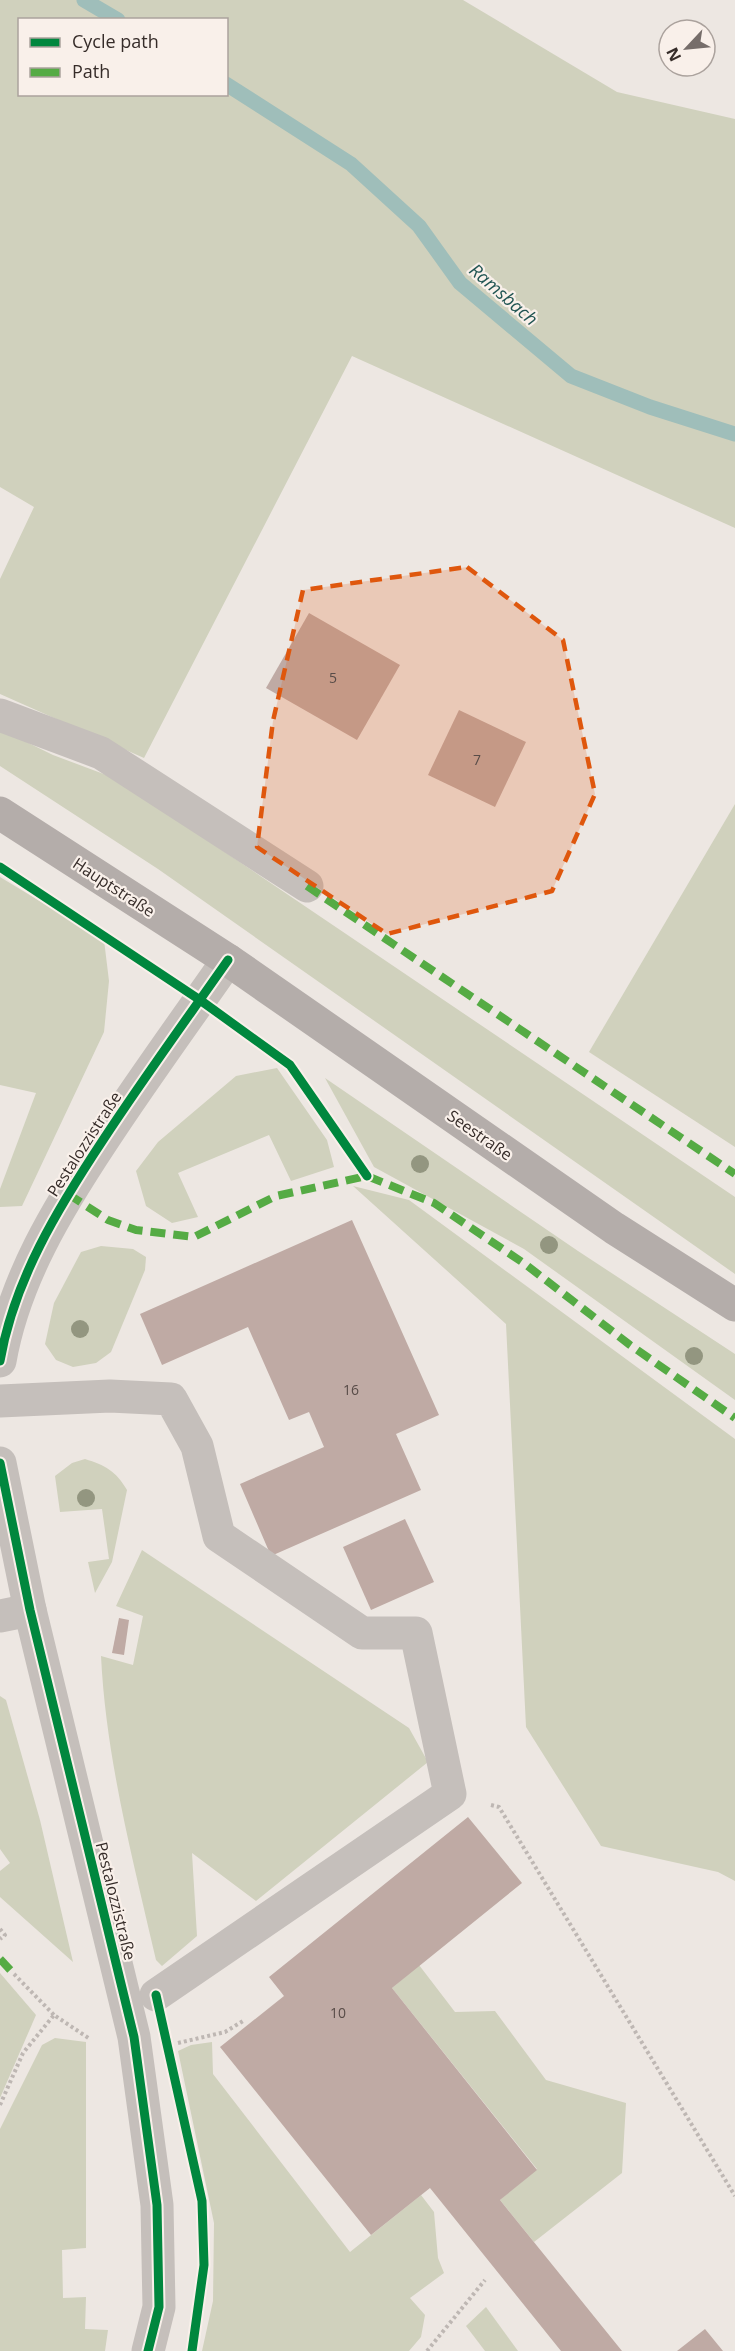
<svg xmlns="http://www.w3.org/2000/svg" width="735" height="2351" font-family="'Open Sans',sans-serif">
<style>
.green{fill:#d0d1bd;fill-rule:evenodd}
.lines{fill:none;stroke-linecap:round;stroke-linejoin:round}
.stream{stroke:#9fbeba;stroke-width:15}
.building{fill:#bfaaa4}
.path{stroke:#beb7b3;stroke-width:4;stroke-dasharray:3 3;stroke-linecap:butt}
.minor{stroke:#c5bfbb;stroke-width:33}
.major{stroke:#b4adaa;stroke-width:33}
.quiet{stroke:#55ab44;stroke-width:8;stroke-dasharray:15 8;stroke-linecap:butt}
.cycleway-casing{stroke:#f9f0ea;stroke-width:13}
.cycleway{stroke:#00873e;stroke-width:9}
.tree{fill:#939680}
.marked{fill:#df570d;fill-opacity:0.2;stroke:#df570d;stroke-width:4.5;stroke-dasharray:12 8;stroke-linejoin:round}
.labels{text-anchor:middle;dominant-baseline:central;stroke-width:4.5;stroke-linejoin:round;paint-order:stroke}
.number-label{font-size:14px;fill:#584c48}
.street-label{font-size:16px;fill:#362c29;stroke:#f9f0ea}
.water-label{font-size:18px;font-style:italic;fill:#215553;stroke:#f9f0ea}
</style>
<rect width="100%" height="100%" fill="#ede7e2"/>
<g class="green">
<path d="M 0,0 L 463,0 L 617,92 L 735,119 L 735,528 L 352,356 L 144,758 L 0,694 L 0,579 L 34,507 L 0,487 ZM 20,20 L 226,20 L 226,94 L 20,94 Z"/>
<polygon points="0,729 53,755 117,779 735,1197 735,1274 158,869 0,766"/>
<polygon points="735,804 735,1147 589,1052"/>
<polygon points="0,877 104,940 109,981 104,1032 22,1206 0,1207 0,1189 36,1093 0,1085"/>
<polygon points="277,1068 327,1140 334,1167 291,1181 269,1135 178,1173 198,1217 172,1223 146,1206 136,1171 158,1142 236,1076"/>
<polygon points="325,1078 578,1251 735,1354 735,1400 524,1249 374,1167"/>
<polygon points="353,1186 409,1200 735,1439 735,1881 718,1872 601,1846 526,1727 506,1324"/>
<polygon points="101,1246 133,1249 146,1257 145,1270 111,1352 96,1363 73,1367 56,1360 45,1344 54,1303 81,1252"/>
<path d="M 85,1459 C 105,1465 116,1471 127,1490 L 112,1562 L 95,1593 L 88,1562 L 109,1559 L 102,1509 L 60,1512 L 55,1476 L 72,1463 Z"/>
<path d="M 142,1550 L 409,1728 L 428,1762 L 256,1901 L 192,1853 L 197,1936 L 162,1966 L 156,1960 C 133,1860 106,1759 101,1656 L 133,1665 L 143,1616 L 116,1606 Z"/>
<polygon points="0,1696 6,1700 40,1820 73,1962 0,1897 0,1871 10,1863 0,1849"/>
<polygon points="419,1965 455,2012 495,2011 546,2080 626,2103 622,2173 534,2242 500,2200 537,2169 392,1988"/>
<polygon points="0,1973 36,2015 0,2098"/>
<polygon points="55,2038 86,2042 86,2248 62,2250 63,2298 86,2297 85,2329 108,2330 105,2351 0,2351 0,2129 42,2045"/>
<polygon points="212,2042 213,2074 350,2252 421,2195 434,2212 438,2258 444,2273 410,2298 425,2315 421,2337 409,2351 202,2351 213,2301 214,2223 178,2051 191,2045"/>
<polygon points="486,2307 518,2351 485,2351 466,2326"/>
</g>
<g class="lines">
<g class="stream">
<polyline points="84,0 118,20"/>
<polyline points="226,84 351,164 419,226 460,283 571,376 650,407 735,434"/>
</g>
</g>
<g class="building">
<polygon points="309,613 400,665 357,740 266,688"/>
<polygon points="459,710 526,742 495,807 428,775"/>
<polygon points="352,1220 439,1415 396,1434 421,1490 271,1556 240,1484 324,1447 309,1412 289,1420 248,1327 162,1365 140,1314"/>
<polygon points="405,1519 434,1582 371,1610 343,1547"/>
<polygon points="119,1618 129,1620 124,1655 112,1653"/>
<polygon points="468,1817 522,1883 392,1988 537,2170 500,2200 622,2351 561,2351 430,2188 371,2235 220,2047 284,1996 269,1977"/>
<polygon points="705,2329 723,2351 677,2351"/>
</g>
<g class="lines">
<g class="path">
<polyline points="491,1805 499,1807 735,2196"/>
<polyline points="0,1929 5,1935 0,1939"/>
<polyline points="14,1974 54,2015"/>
<polyline points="178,2043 225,2032 243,2021"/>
<polyline points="0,2105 23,2053 54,2015 90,2039"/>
<polyline points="427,2351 485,2280"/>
</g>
<g class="minor">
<polyline points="0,715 101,753 307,886"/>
<path d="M 0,1361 C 14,1280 58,1208 103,1140 C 143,1079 186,1020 228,960"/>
<polyline points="0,1401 110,1396 171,1399 197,1446 219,1536 362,1633 416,1633 450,1794 156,1995"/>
<polyline points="0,1463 30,1610 134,2037 157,2205 159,2307 148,2351"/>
<polyline points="0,1616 30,1610"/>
</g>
<polyline class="major" points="0,813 228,960 614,1228 735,1305"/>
<g class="quiet">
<polyline points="307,886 735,1174"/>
<polyline points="68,1194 108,1220 136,1230 194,1237 276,1196 367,1176 434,1203 525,1264 630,1345 735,1418"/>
<polyline points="0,1959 14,1974"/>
</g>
<defs>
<g id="cycleway">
<polyline points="0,867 200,1000 290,1065 367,1176"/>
<path d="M 0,1361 C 14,1280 58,1208 103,1140 C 143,1079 186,1020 228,960"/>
<polyline points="0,1463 30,1610 134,2037 157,2205 159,2307 148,2351"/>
<polyline points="156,1995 202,2201 204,2265 192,2351"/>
</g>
</defs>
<use href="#cycleway" class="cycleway-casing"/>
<use href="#cycleway" class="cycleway"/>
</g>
<g class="tree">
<circle cx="420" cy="1164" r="9"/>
<circle cx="549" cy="1245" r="9"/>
<circle cx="80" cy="1329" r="9"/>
<circle cx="694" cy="1356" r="9"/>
<circle cx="86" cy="1498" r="9"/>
</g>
<path class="marked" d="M 467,567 L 563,640 L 595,794 L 552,891 L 387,934 L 257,847 L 273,721 L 303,590 Z"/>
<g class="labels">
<g class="number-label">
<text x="333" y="677">5</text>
<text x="477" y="759">7</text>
<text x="351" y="1389">16</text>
<text x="338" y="2012">10</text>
</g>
<g class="street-label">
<text transform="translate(114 887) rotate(33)">Hauptstraße</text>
<text transform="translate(480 1135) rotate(35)">Seestraße</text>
<text transform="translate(84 1144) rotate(-57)">Pestalozzistraße</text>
<text transform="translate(116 1901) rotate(76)">Pestalozzistraße</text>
</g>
<g class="water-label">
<text transform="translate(504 294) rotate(41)">Ramsbach</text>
</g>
</g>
<rect x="18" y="18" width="210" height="78" fill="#f9f0ea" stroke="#aba29d" stroke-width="1.5"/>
<rect x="30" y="38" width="30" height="9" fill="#00873e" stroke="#aba29d" stroke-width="1.5"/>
<text x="72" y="48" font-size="18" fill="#362c29">Cycle path</text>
<rect x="30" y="68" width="30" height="9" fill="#55ab44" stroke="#aba29d" stroke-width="1.5"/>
<text x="72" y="78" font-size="18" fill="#362c29">Path</text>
<g transform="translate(687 48) rotate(244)"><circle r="28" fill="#f9f0ea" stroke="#aba29d" stroke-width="1.5"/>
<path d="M0-4.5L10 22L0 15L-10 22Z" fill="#766d6a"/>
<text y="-9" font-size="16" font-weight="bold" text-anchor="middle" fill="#362c29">N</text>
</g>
</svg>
